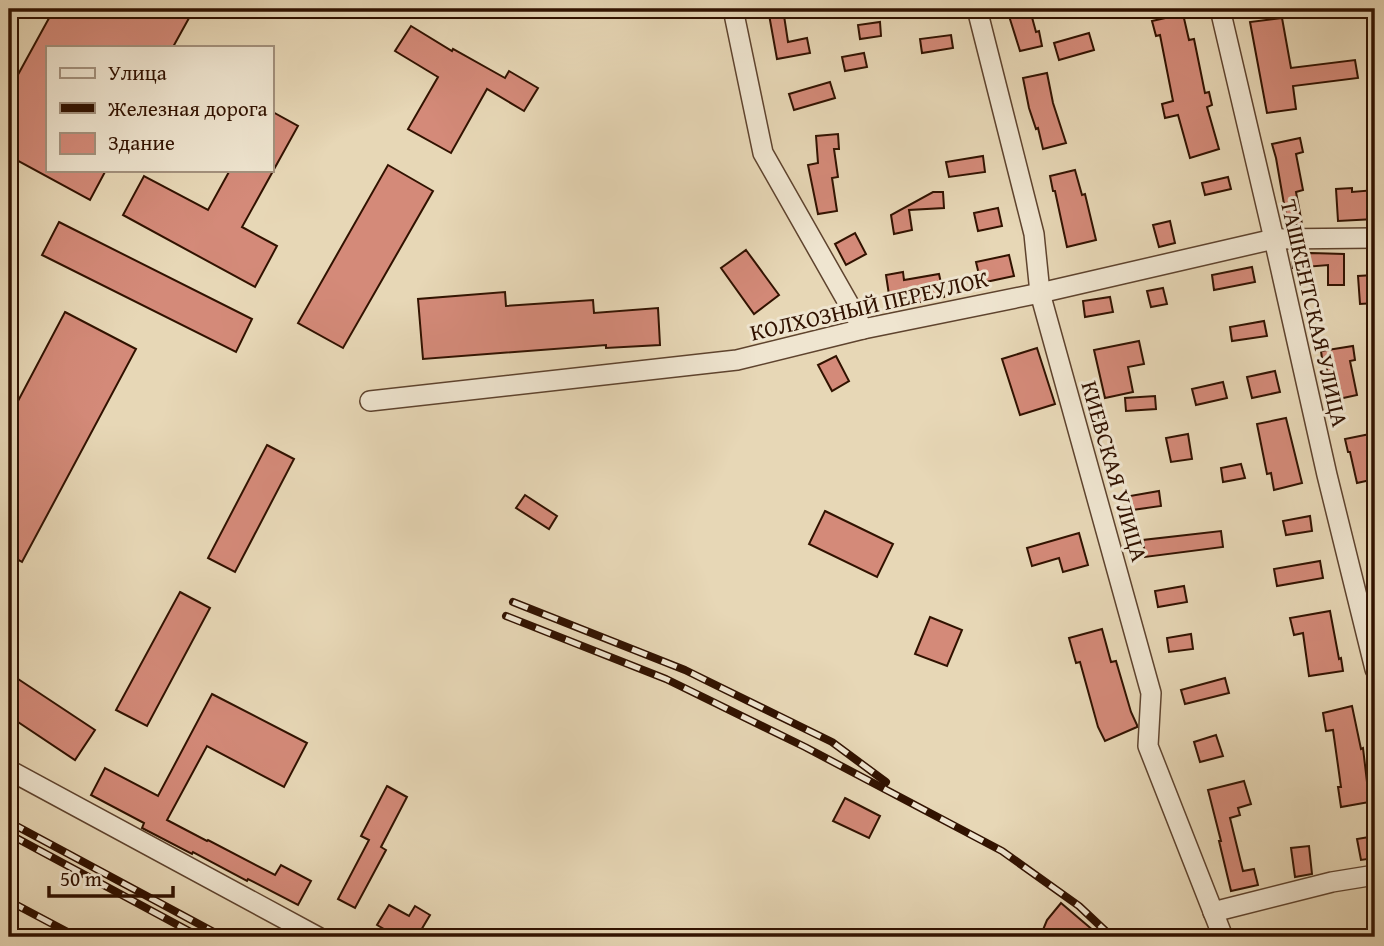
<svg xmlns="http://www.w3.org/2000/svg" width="1384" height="946" font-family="'Gentium Book Plus',serif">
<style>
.building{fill:#d48a79;stroke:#311200;stroke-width:2}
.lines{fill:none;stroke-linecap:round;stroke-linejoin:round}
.minor-casing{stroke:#5e432e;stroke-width:22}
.minor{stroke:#efe5d0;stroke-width:19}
.rail-casing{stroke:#311200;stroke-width:8}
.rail{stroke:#efe5d0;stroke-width:5;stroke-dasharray:16;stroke-linecap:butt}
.labels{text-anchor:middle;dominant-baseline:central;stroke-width:6;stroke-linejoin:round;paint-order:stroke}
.street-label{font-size:23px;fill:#311200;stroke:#efe5d0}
</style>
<rect width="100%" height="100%" fill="#e7d7b6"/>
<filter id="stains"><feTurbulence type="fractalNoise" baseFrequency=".00286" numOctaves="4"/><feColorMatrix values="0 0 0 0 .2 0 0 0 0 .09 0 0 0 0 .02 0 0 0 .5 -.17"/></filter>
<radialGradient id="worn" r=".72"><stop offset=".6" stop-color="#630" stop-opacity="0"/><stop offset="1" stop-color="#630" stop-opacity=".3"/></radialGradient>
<g class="building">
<polygon points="54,9 194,9 173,47 47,47 47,170 106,170 90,200 9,156 9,91"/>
<polygon points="768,9 783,9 788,42 807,38 810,53 777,59"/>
<polygon points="1030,10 1036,32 1039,31 1042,46 1020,51 1009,16"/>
<polygon points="1183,14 1189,40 1194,39 1205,93 1209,92 1212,105 1207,107 1219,149 1190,158 1178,115 1165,118 1162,104 1173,101 1160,35 1156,36 1152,21"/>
<polygon points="1282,18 1291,68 1355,60 1358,78 1293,86 1296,109 1267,113 1250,22"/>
<polygon points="880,22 881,36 860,39 858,25"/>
<polygon points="411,26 452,51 453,49 505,78 509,71 538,88 524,111 487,89 451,153 408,129 438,77 395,51"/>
<polygon points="1089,33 1094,50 1059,60 1054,43"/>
<polygon points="951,35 953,48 922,53 920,39"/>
<polygon points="864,53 867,67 845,71 842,57"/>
<polygon points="1047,73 1053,103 1066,143 1043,149 1038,128 1036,129 1029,108 1023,78"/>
<polygon points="830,82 835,98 794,110 789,94"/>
<polygon points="271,111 298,126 242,227 277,246 255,287 123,215 144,176 208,210 230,170 271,170"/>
<polygon points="838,134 839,149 834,149 838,177 832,178 837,211 818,214 808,165 818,163 816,136"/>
<polygon points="1300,138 1303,152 1296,154 1303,190 1296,192 1302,224 1288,227 1276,158 1272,144"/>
<polygon points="983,156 985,172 949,177 946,162"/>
<polygon points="388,165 433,191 343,348 298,323"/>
<polygon points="1075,170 1082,195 1085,194 1096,240 1067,247 1055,191 1053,191 1050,176"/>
<polygon points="1228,177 1231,189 1205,195 1202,183"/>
<polygon points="1352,188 1352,192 1375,190 1375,219 1338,221 1336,189"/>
<polygon points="933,192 943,192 944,208 909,210 912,230 894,234 891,215"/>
<polygon points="998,208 1002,226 978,231 974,213"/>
<polygon points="1170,221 1175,243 1159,247 1153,225"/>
<polygon points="59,222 252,319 236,352 42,255"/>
<polygon points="855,233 866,254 846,265 835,244"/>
<polygon points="746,250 779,295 754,314 721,268"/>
<polygon points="1311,253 1344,254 1344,285 1328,285 1328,265 1293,268 1292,254"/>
<polygon points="1009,255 1014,276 981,283 976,262"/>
<polygon points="1252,267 1255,282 1214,290 1212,275"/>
<polygon points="903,272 904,280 939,274 944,297 891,308 886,275"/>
<polygon points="1373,275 1375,303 1360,304 1358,276"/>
<polygon points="1163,288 1167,304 1151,307 1147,291"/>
<polygon points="505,292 506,306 593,300 594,313 658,308 660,345 606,348 606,345 423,359 418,299"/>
<polygon points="1110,297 1113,312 1085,317 1083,301"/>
<polygon points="65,312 136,349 22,562 9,555 9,418"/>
<polygon points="1264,321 1267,336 1232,341 1230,327"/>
<polygon points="1139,341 1144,364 1128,367 1133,392 1105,398 1094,350"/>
<polygon points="1353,346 1355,360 1350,361 1357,395 1334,400 1326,365 1323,366 1321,351"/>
<polygon points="1037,348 1055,404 1020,415 1002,359"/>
<polygon points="836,356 849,381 832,391 818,365"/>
<polygon points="1275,371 1280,392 1252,398 1247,377"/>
<polygon points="1223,382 1227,398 1196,405 1192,389"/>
<polygon points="1155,396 1156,409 1126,411 1125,398"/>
<polygon points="1286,418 1302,483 1274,490 1271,473 1267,474 1257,424"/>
<polygon points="1188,434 1192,459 1171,462 1166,438"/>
<polygon points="1370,434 1375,455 1375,479 1357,483 1350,452 1348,452 1345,439"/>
<polygon points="267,445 294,459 235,572 208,558"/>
<polygon points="1241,464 1245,478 1223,482 1221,468"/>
<polygon points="1159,491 1161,506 1132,510 1130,496"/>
<polygon points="525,495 557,516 549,529 516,508"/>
<polygon points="825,511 893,544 877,577 809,544"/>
<polygon points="1310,516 1312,531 1286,535 1283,521"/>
<polygon points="1221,531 1223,547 1145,557 1143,540"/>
<polygon points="1079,533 1088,565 1063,572 1059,558 1032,566 1027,548"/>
<polygon points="1320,561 1323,578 1277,586 1274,569"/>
<polygon points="1184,586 1187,602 1158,607 1155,591"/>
<polygon points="180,592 210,608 147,726 116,710"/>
<polygon points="1330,611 1339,659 1341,658 1343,671 1309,676 1303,633 1294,635 1290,618"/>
<polygon points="930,617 962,630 947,666 915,654"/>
<polygon points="1102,629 1111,662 1116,661 1131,712 1137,725 1137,727 1105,741 1098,727 1080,662 1076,663 1069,638"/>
<polygon points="1191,634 1193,649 1169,652 1167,638"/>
<polygon points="9,673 95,730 75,760 9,716"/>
<polygon points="1225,678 1229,693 1185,704 1181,690"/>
<polygon points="212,694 307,743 284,787 207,746 167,820 207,841 208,840 275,875 281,865 311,881 298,905 248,879 247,881 193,852 192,854 142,828 144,823 91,795 105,768 158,796"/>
<polygon points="1352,706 1361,749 1363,748 1367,782 1371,781 1375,801 1341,807 1338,787 1341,787 1333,730 1326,731 1323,713"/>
<polygon points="1216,735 1223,756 1200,762 1194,742"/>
<polygon points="1244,781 1251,804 1238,808 1240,815 1230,818 1243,871 1254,869 1258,885 1231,891 1219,841 1221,841 1208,790"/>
<polygon points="387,786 407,797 381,847 386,850 355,908 338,899 369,840 361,836"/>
<polygon points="845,798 880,816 869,838 833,821"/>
<polygon points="1375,836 1375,858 1361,860 1357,839"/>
<polygon points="1309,846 1312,874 1295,877 1291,848"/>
<polygon points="1061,903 1101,937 1040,937 1047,920"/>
<polygon points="389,905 409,916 415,906 430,915 417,937 398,937 377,925"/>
</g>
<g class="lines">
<defs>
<g id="minor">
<polyline points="733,9 763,153 863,329"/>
<polyline points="977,9 1034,234 1040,293 1151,693 1148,746 1223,937"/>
<polyline points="1220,9 1274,239 1327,475 1375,669"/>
<polyline points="370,401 737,360 863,329 1040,293 1274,239 1375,238"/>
<polyline points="9,770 318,937"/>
<polyline points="1213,912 1332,882 1375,875"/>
</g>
</defs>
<use href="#minor" class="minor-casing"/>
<use href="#minor" class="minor"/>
<defs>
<g id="rail">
<polyline points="513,602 685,670 832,742 886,782"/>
<polyline points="506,616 666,679 805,747 1002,851 1079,906 1112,937"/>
<polyline points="9,822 223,937"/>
<polyline points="9,834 200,937"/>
<polyline points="9,901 77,937"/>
</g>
</defs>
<use href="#rail" class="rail-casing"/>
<use href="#rail" class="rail"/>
</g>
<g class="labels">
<g class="street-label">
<text transform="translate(869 305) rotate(-13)">КОЛХОЗНЫЙ ПЕРЕУЛОК</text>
<text transform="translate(1315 313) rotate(77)">ТАШКЕНТСКАЯ УЛИЦА</text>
<text transform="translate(1115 471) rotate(74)">КИЕВСКАЯ УЛИЦА</text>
</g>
</g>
<rect width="1384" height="946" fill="none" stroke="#e7d7b6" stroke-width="35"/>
<rect x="10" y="10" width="1363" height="925" fill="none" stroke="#311200" stroke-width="3.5"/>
<rect x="18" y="18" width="1349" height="911" fill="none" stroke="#311200" stroke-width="2"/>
<rect x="46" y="46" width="228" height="126" fill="#efe5d0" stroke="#a3917d" stroke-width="2"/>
<rect x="60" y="68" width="35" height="10" fill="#efe5d0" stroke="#a3917d" stroke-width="2"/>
<text x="108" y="80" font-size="21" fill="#311200">Улица</text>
<rect x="60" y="103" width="35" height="10" fill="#311200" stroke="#a3917d" stroke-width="2"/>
<text x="108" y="116" font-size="21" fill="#311200">Железная дорога</text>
<rect x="60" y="133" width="35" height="21" fill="#d48a79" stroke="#a3917d" stroke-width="2"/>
<text x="108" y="150" font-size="21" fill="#311200">Здание</text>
<path d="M49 886v10h124v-10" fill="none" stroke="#311200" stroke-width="3.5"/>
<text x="60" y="886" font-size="21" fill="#311200" stroke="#efe5d0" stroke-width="5" paint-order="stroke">50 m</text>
<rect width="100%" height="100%" filter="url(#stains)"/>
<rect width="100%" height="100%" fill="url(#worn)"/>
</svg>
